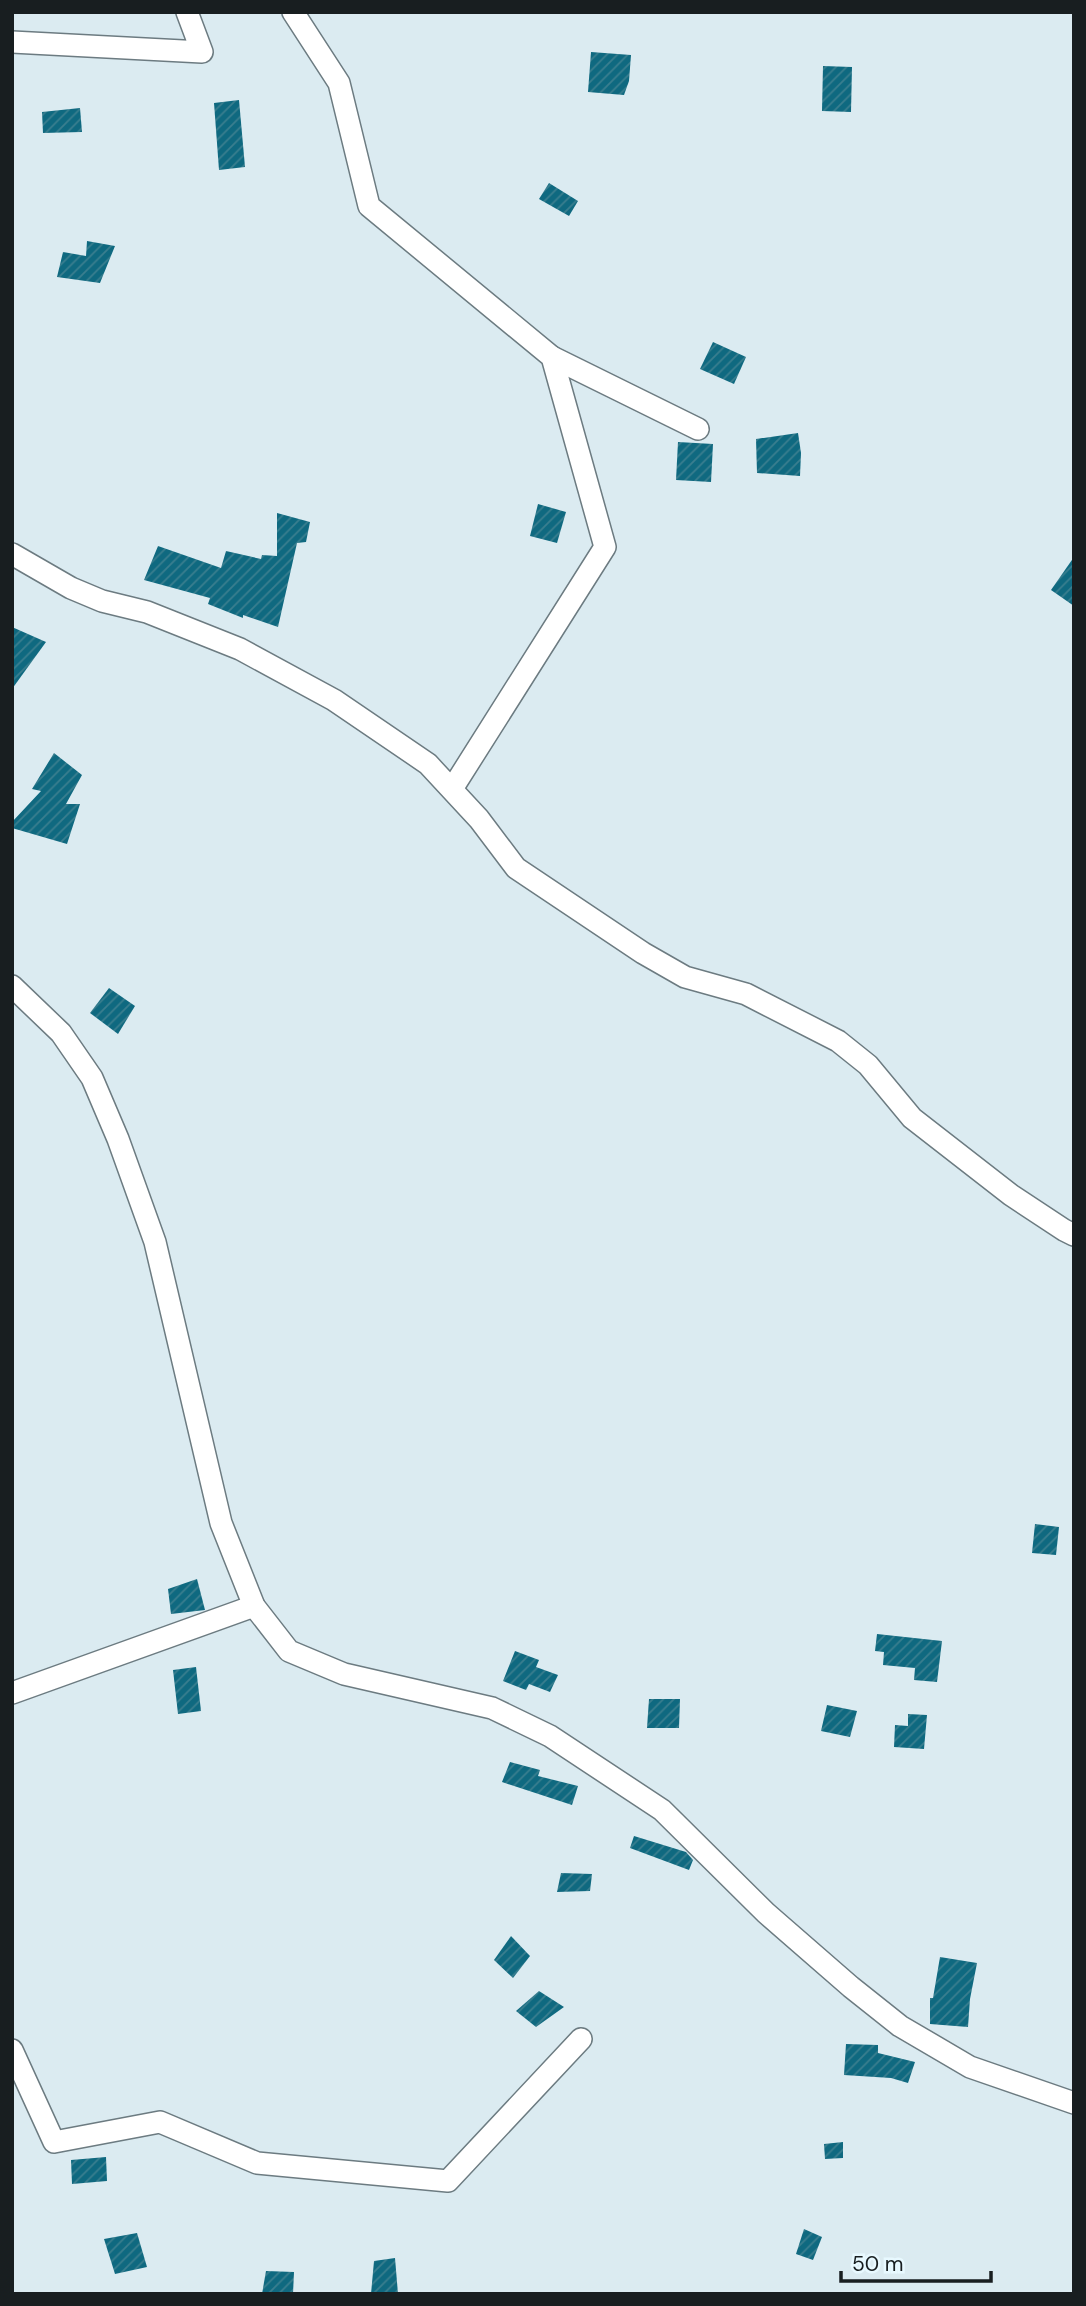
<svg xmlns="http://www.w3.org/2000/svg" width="1086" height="2306" font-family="'DM Sans',sans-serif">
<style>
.building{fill:url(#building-hatch)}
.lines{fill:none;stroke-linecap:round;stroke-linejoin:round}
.street-casing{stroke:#6c7b81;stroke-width:24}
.street{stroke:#fff;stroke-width:21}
</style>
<defs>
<pattern id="building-hatch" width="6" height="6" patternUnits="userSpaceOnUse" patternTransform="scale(1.75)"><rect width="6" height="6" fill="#0f6980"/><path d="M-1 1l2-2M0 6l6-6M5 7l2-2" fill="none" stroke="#3a7e8f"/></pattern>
</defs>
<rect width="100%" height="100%" fill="#dbebf1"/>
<g class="building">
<polygon points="591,52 631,55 629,81 624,95 588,92"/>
<polygon points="823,66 852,67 851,112 822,111"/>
<polygon points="239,100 245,167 219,170 214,103"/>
<polygon points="80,108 82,132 43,133 42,112"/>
<polygon points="549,183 578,201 569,216 539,199"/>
<polygon points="87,241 115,246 100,283 57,277 63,252 86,256"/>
<polygon points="713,342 746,357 734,384 700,369"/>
<polygon points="798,433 801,453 800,476 757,473 756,439"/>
<polygon points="678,442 713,444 711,482 676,480"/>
<polygon points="538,504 566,512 557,543 530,536"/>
<polygon points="277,513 310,522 306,542 297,543 278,627 243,615 243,618 208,604 210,598 144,580 158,546 221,568 226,551 261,559 262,555 277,556"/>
<polygon points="1074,557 1074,606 1051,590"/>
<polygon points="12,627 46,642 12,689"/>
<polygon points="54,753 82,775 66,804 80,804 67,844 12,828 12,822 41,791 32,789"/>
<polygon points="109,988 135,1006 118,1034 90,1013"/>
<polygon points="1035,1524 1059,1527 1056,1555 1032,1553"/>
<polygon points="197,1579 205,1610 171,1614 168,1589"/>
<polygon points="877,1634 942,1641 937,1682 914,1680 915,1668 883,1665 884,1652 875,1651"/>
<polygon points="515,1651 539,1660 536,1667 558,1675 550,1692 529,1684 526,1690 503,1681"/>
<polygon points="196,1667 201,1711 178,1714 173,1670"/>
<polygon points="649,1699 680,1699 679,1728 647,1728"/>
<polygon points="827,1705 857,1711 850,1737 821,1731"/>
<polygon points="908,1714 927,1715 924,1749 894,1747 895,1725 908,1726"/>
<polygon points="510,1762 540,1770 538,1776 578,1786 572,1805 502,1782"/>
<polygon points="634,1836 686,1852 693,1860 689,1870 630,1848"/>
<polygon points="561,1873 592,1874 590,1891 557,1892"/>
<polygon points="511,1936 530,1956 513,1978 494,1960"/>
<polygon points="940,1957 977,1963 970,1999 968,2027 930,2024 930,1998 933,1998"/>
<polygon points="539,1991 564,2007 536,2027 516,2011"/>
<polygon points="846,2044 878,2045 878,2053 915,2062 908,2083 891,2078 844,2075"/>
<polygon points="843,2142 843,2158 825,2159 824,2144"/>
<polygon points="106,2157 107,2181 72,2184 71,2160"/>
<polygon points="804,2229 822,2237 813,2260 796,2254"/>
<polygon points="137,2233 147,2267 115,2274 104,2239"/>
<polygon points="395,2258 398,2294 371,2294 374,2261"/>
<polygon points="266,2271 294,2272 293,2294 262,2294"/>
</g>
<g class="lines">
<defs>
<g id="street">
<polyline points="293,12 339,83 369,206 552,357 605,547 452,789"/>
<polyline points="12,42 202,52 187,12"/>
<polyline points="552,357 698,429"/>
<polyline points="12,554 71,588 102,601 147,612 240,649 334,700 428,764 479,819 516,868 643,953 685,977 746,994 838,1041 868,1065 912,1118 1011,1195 1064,1230 1074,1235"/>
<polyline points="12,986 61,1033 92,1078 118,1139 155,1242 221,1523 254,1606 289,1651 344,1674 492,1708 550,1736 662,1810 766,1913 851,1987 900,2026 970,2067 1074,2103"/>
<polyline points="12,1693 254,1606"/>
<polyline points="12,2050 54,2142 160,2122 257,2163 448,2181 581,2039"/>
</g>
</defs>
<use href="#street" class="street-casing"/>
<use href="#street" class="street"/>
</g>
<rect width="1086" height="2306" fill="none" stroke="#181e20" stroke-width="28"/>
<path d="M841 2271v10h150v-10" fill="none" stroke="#181e20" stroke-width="3.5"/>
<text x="852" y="2271" font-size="21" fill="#181e20" stroke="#e8f9ff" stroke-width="5" paint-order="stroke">50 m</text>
</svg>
